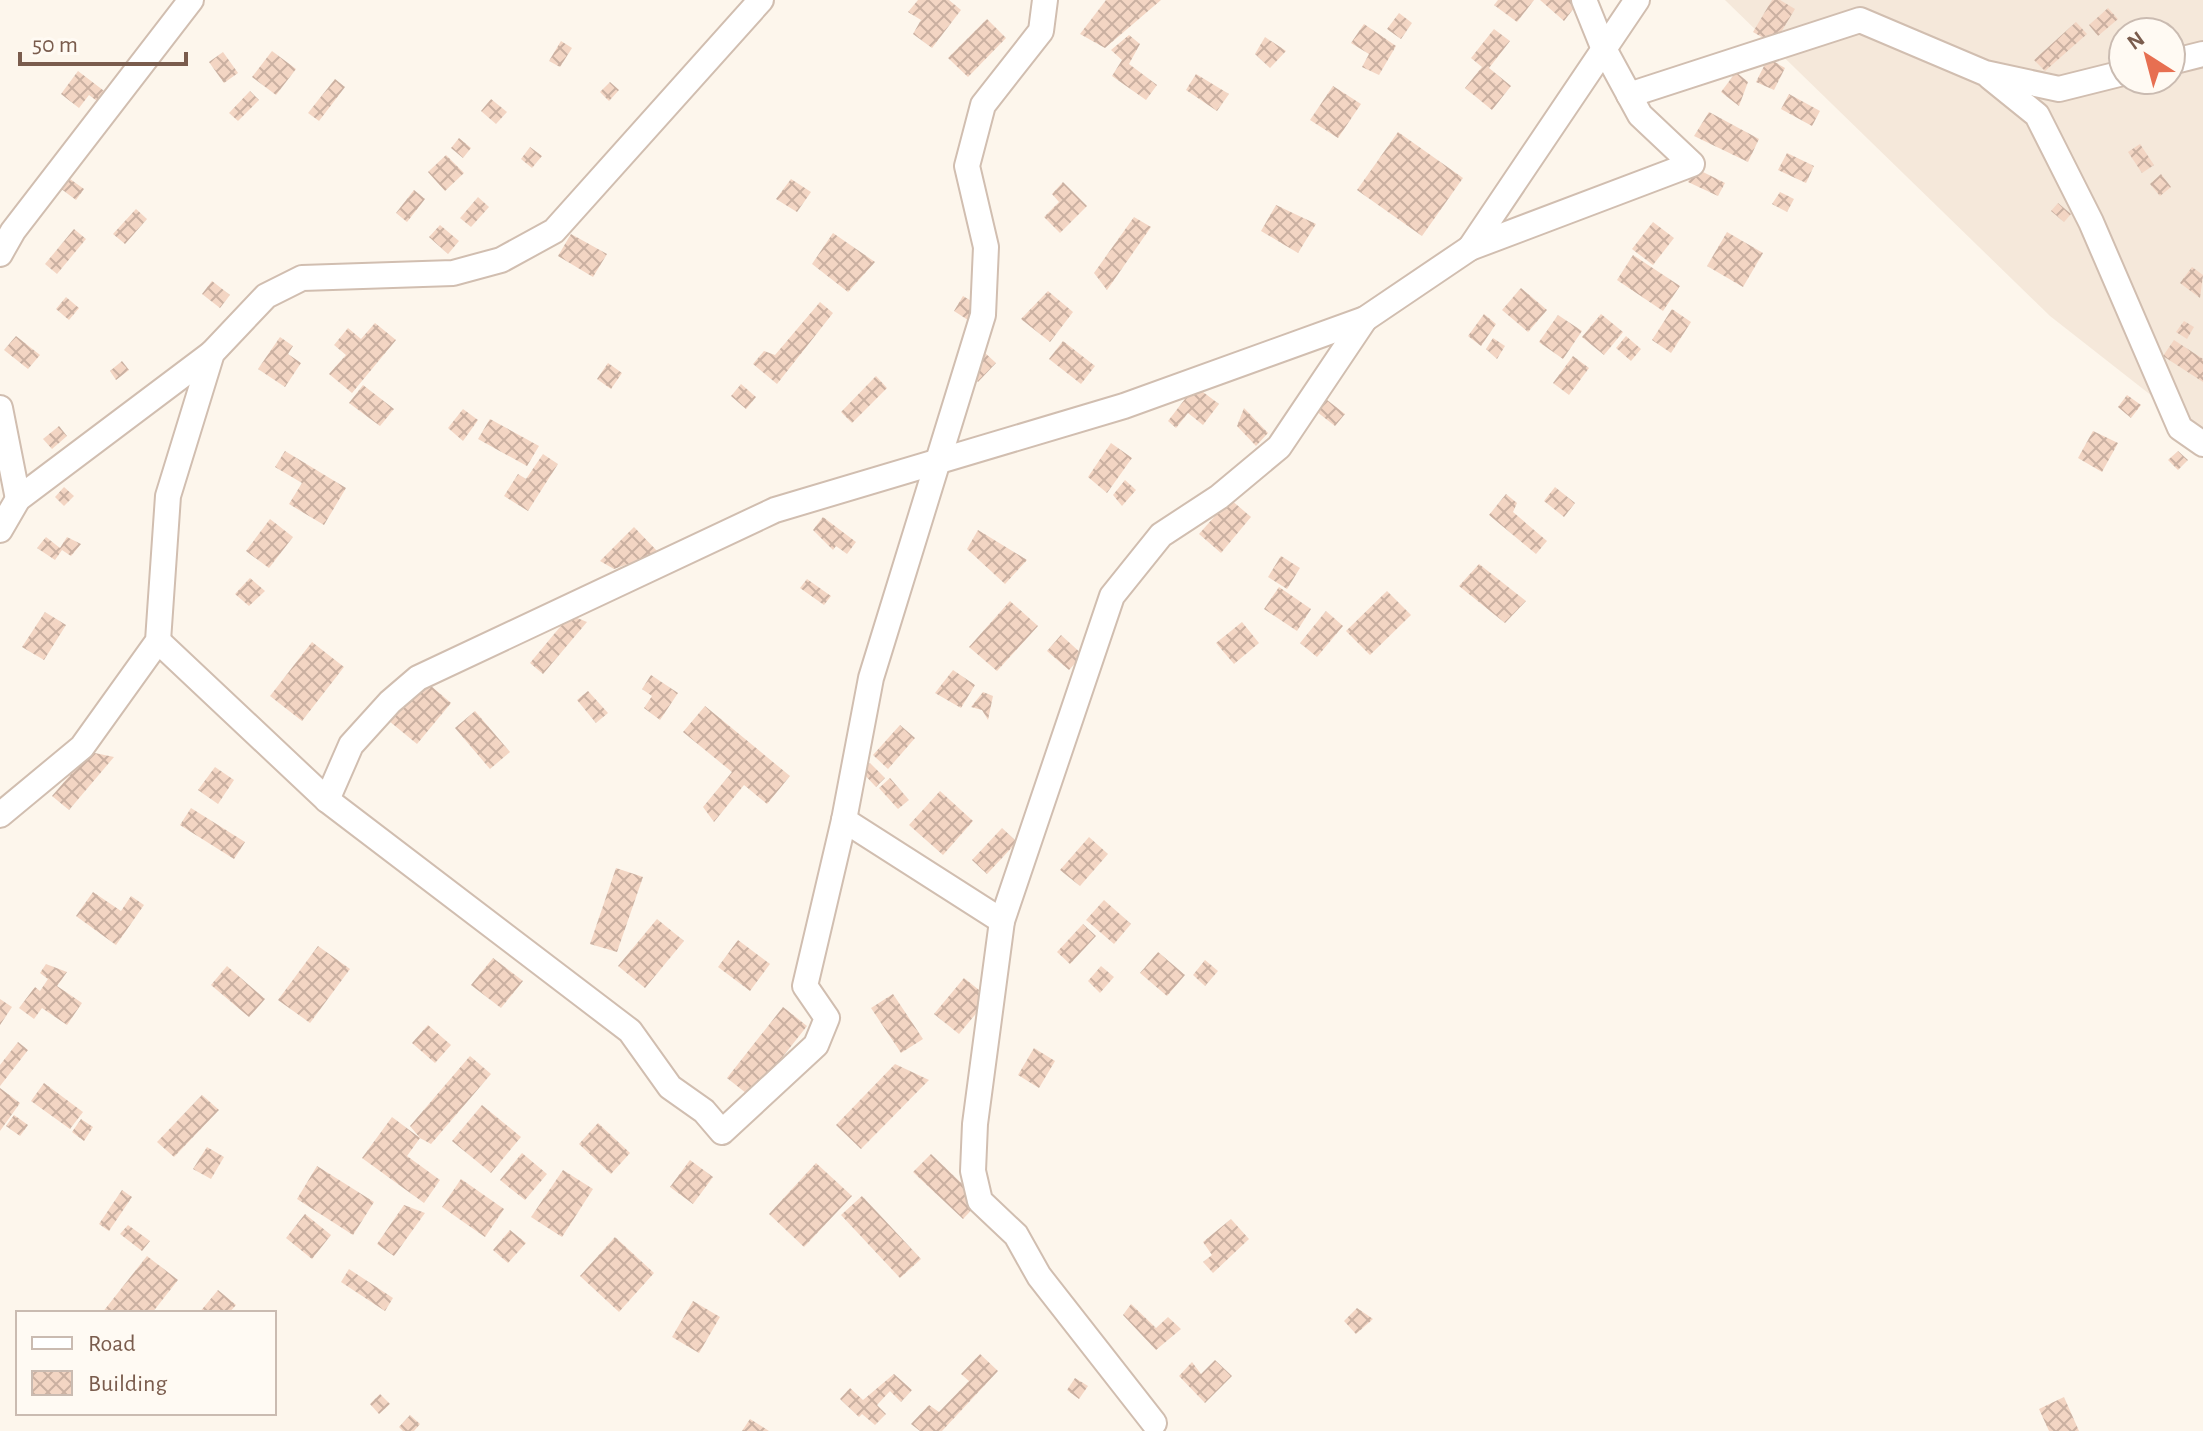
<svg xmlns="http://www.w3.org/2000/svg" width="2203" height="1431" font-family="'Alegreya Sans',sans-serif">
<style>
.residential{fill:#f5e8da;fill-rule:evenodd}
.building{fill:url(#building-cross-hatch)}
.lines{fill:none;stroke-linecap:round;stroke-linejoin:round}
.minor-casing{stroke:#d1beb0;stroke-width:28}
.minor{stroke:#fff;stroke-width:24}
</style>
<defs>
<pattern id="building-cross-hatch" width="8" height="8" patternUnits="userSpaceOnUse" patternTransform="scale(2)"><rect width="8" height="8" fill="#f3d5c3"/><path d="M0 0l8 8M0 8l8-8" fill="none" stroke="#cab0a1"/></pattern>
</defs>
<rect width="100%" height="100%" fill="#fdf6ec"/>
<path class="residential" d="M 1725,0 L 2203,0 L 2203,436 L 2050,316 ZM 2123,32 L 2171,32 L 2171,80 L 2123,80 Z"/>
<g class="building">
<polygon points="918,0 949,0 961,10 932,48 913,34 921,20 908,12"/>
<polygon points="1106,0 1161,0 1105,48 1080,34"/>
<polygon points="1498,0 1534,0 1517,22 1494,5"/>
<polygon points="1540,0 1586,0 1578,11 1574,8 1564,21"/>
<polygon points="1772,0 1780,0 1795,9 1774,44 1753,32"/>
<polygon points="2108,8 2118,19 2098,36 2089,25"/>
<polygon points="1399,13 1412,23 1401,39 1387,29"/>
<polygon points="987,19 1006,38 968,77 948,58"/>
<polygon points="2076,22 2087,34 2045,71 2034,60"/>
<polygon points="1364,24 1396,46 1379,75 1362,67 1369,54 1351,43"/>
<polygon points="1494,29 1510,41 1489,68 1511,86 1492,110 1465,88 1482,67 1471,58"/>
<polygon points="1129,35 1140,44 1129,64 1157,85 1146,100 1112,76 1122,60 1111,50"/>
<polygon points="1265,37 1286,51 1270,68 1255,54"/>
<polygon points="561,41 572,48 560,67 549,61"/>
<polygon points="272,51 296,69 276,95 252,77"/>
<polygon points="223,52 238,73 224,83 209,62"/>
<polygon points="1768,58 1785,68 1774,90 1756,82"/>
<polygon points="78,71 112,97 105,107 89,95 79,108 61,94"/>
<polygon points="1736,72 1748,82 1739,106 1721,92"/>
<polygon points="1196,74 1229,94 1217,111 1186,90"/>
<polygon points="335,79 345,87 319,121 308,113"/>
<polygon points="610,82 619,90 609,101 600,92"/>
<polygon points="1333,86 1361,104 1338,138 1310,120"/>
<polygon points="250,91 259,100 238,121 229,113"/>
<polygon points="1789,94 1820,111 1812,126 1781,109"/>
<polygon points="491,99 507,112 496,124 481,111"/>
<polygon points="1709,112 1759,139 1748,162 1694,136"/>
<polygon points="1398,132 1463,178 1422,236 1357,190"/>
<polygon points="459,138 471,148 463,158 451,148"/>
<polygon points="2140,144 2154,165 2142,173 2128,152"/>
<polygon points="530,147 542,156 532,168 521,159"/>
<polygon points="1787,153 1814,166 1806,183 1778,170"/>
<polygon points="446,155 464,173 445,191 428,172"/>
<polygon points="1695,168 1725,183 1718,196 1688,182"/>
<polygon points="63,174 84,189 76,200 56,185"/>
<polygon points="2161,174 2171,187 2160,196 2150,184"/>
<polygon points="791,179 811,192 797,212 776,199"/>
<polygon points="1063,182 1087,206 1060,233 1044,217 1059,202 1052,194"/>
<polygon points="414,190 425,199 407,222 396,213"/>
<polygon points="1780,192 1794,199 1787,212 1772,204"/>
<polygon points="478,197 489,207 471,227 460,218"/>
<polygon points="2058,203 2071,214 2064,222 2051,211"/>
<polygon points="1276,205 1316,224 1298,253 1261,231"/>
<polygon points="136,209 147,219 125,244 113,234"/>
<polygon points="1134,217 1151,227 1107,290 1094,273"/>
<polygon points="1653,222 1674,238 1653,265 1632,249"/>
<polygon points="440,225 459,241 448,254 429,237"/>
<polygon points="74,229 86,239 57,274 45,264"/>
<polygon points="1727,232 1763,253 1743,287 1707,266"/>
<polygon points="833,233 875,262 848,292 812,264"/>
<polygon points="571,234 607,254 593,277 558,256"/>
<polygon points="1633,255 1680,286 1663,311 1617,280"/>
<polygon points="2192,267 2203,275 2200,298 2180,283"/>
<polygon points="212,281 230,295 220,308 202,294"/>
<polygon points="1521,288 1547,310 1528,332 1502,310"/>
<polygon points="1048,291 1073,312 1050,342 1021,319"/>
<polygon points="963,296 978,305 968,320 954,311"/>
<polygon points="66,297 79,308 69,320 56,309"/>
<polygon points="820,302 833,313 777,384 753,364 764,351 775,355"/>
<polygon points="1672,309 1691,322 1671,353 1652,340"/>
<polygon points="1484,314 1496,324 1481,346 1468,336"/>
<polygon points="1601,314 1623,332 1604,355 1582,337"/>
<polygon points="1558,315 1582,331 1563,359 1539,342"/>
<polygon points="2184,321 2194,327 2187,339 2176,332"/>
<polygon points="375,323 396,340 352,393 329,374 346,355 334,345 348,328 361,339"/>
<polygon points="16,336 40,355 28,369 4,350"/>
<polygon points="1626,336 1641,349 1631,361 1616,348"/>
<polygon points="280,337 293,346 288,354 301,363 285,387 258,369"/>
<polygon points="1493,338 1505,346 1497,359 1486,349"/>
<polygon points="2174,340 2203,359 2203,382 2163,356"/>
<polygon points="1063,341 1095,366 1081,384 1049,359"/>
<polygon points="984,352 996,363 978,382 967,371"/>
<polygon points="1573,356 1589,368 1569,395 1553,383"/>
<polygon points="122,361 129,370 116,380 110,371"/>
<polygon points="608,363 622,373 611,389 597,379"/>
<polygon points="876,376 887,388 852,423 841,412"/>
<polygon points="741,384 756,397 746,409 731,396"/>
<polygon points="363,385 394,409 380,426 349,403"/>
<polygon points="1195,386 1219,404 1203,425 1188,413 1176,428 1168,421"/>
<polygon points="2127,395 2141,405 2131,418 2118,407"/>
<polygon points="1322,396 1345,414 1335,426 1312,408"/>
<polygon points="1244,408 1268,433 1256,446 1237,426"/>
<polygon points="463,409 478,420 463,441 448,428"/>
<polygon points="490,419 539,446 527,466 478,439"/>
<polygon points="59,426 67,436 52,449 43,439"/>
<polygon points="2093,431 2118,443 2102,472 2078,458"/>
<polygon points="1111,443 1132,458 1107,493 1088,477"/>
<polygon points="285,451 346,488 324,525 289,504 302,483 275,467"/>
<polygon points="2178,451 2188,460 2178,470 2168,460"/>
<polygon points="543,454 558,464 528,511 504,496 518,474 526,479"/>
<polygon points="1125,480 1136,490 1122,506 1113,495"/>
<polygon points="64,487 74,496 64,506 55,497"/>
<polygon points="1555,487 1575,503 1564,517 1544,501"/>
<polygon points="1506,494 1517,503 1513,512 1547,541 1536,554 1489,515"/>
<polygon points="1230,499 1251,517 1221,553 1199,534"/>
<polygon points="823,517 856,542 847,554 836,546 833,550 813,530"/>
<polygon points="270,519 293,537 269,568 246,551"/>
<polygon points="634,527 659,553 614,569 600,561"/>
<polygon points="978,530 1027,560 1005,584 967,549"/>
<polygon points="46,537 60,548 67,537 81,544 71,556 62,550 55,560 37,548"/>
<polygon points="1281,556 1300,568 1287,589 1268,577"/>
<polygon points="1479,564 1526,601 1505,623 1459,586"/>
<polygon points="250,578 265,591 249,606 235,594"/>
<polygon points="807,579 831,596 824,605 800,588"/>
<polygon points="1279,587 1311,609 1297,631 1264,609"/>
<polygon points="1387,591 1411,615 1370,655 1346,631"/>
<polygon points="1010,601 1038,626 997,671 969,647"/>
<polygon points="1326,611 1343,626 1317,657 1300,643"/>
<polygon points="45,612 66,625 44,660 22,647"/>
<polygon points="570,615 587,622 543,674 530,663"/>
<polygon points="1242,622 1259,643 1234,664 1216,643"/>
<polygon points="1061,635 1083,655 1069,670 1047,651"/>
<polygon points="312,642 344,667 302,721 270,696"/>
<polygon points="953,670 975,685 961,708 935,693"/>
<polygon points="651,675 678,693 660,720 644,708 652,696 642,689"/>
<polygon points="424,680 451,703 417,744 389,721"/>
<polygon points="588,691 608,713 596,723 577,700"/>
<polygon points="983,692 993,696 988,720 982,710 971,707"/>
<polygon points="705,706 790,776 767,804 744,785 714,822 703,807 732,772 683,732"/>
<polygon points="475,711 510,752 490,769 455,728"/>
<polygon points="900,725 915,738 888,769 873,755"/>
<polygon points="90,752 114,757 69,810 52,796"/>
<polygon points="870,763 885,778 876,787 862,772"/>
<polygon points="215,767 234,780 218,804 198,790"/>
<polygon points="890,778 909,800 898,809 879,788"/>
<polygon points="940,791 973,821 943,855 909,825"/>
<polygon points="191,808 245,842 234,859 180,825"/>
<polygon points="1002,828 1017,842 987,874 972,860"/>
<polygon points="1089,837 1108,854 1080,886 1060,870"/>
<polygon points="616,868 643,877 617,952 590,944"/>
<polygon points="93,892 121,911 131,896 144,905 116,945 76,916"/>
<polygon points="1104,900 1131,924 1114,944 1086,920"/>
<polygon points="657,919 684,941 645,988 618,966"/>
<polygon points="1083,924 1096,936 1070,964 1057,952"/>
<polygon points="738,940 770,964 750,991 718,967"/>
<polygon points="318,946 350,969 310,1023 278,1000"/>
<polygon points="1158,952 1185,975 1167,996 1140,973"/>
<polygon points="493,958 523,981 501,1008 471,985"/>
<polygon points="1205,960 1218,971 1205,986 1193,975"/>
<polygon points="46,964 67,972 57,986 82,1003 67,1025 42,1008 34,1019 19,1008 35,987 40,991 48,979 40,973"/>
<polygon points="227,966 265,999 249,1017 211,985"/>
<polygon points="1101,966 1114,977 1100,993 1088,981"/>
<polygon points="964,978 989,998 959,1034 934,1014"/>
<polygon points="893,994 923,1039 901,1053 871,1008"/>
<polygon points="0,999 12,1007 0,1025"/>
<polygon points="783,1007 807,1026 751,1097 727,1078"/>
<polygon points="428,1025 451,1045 435,1063 412,1043"/>
<polygon points="18,1042 28,1050 0,1086 0,1065"/>
<polygon points="1034,1048 1055,1061 1039,1088 1018,1075"/>
<polygon points="470,1056 491,1074 431,1144 420,1138 407,1156 440,1180 424,1203 362,1158 392,1117 420,1138 410,1126"/>
<polygon points="895,1064 929,1080 861,1149 836,1125"/>
<polygon points="44,1083 83,1112 70,1129 31,1101"/>
<polygon points="0,1088 20,1103 0,1131"/>
<polygon points="202,1095 219,1110 174,1157 157,1142"/>
<polygon points="482,1105 521,1137 491,1173 452,1141"/>
<polygon points="14,1115 28,1125 20,1136 6,1126"/>
<polygon points="81,1119 93,1127 84,1141 72,1132"/>
<polygon points="598,1123 630,1153 611,1174 579,1144"/>
<polygon points="207,1147 224,1157 211,1179 193,1169"/>
<polygon points="522,1153 547,1174 525,1200 500,1180"/>
<polygon points="931,1154 980,1201 963,1219 913,1172"/>
<polygon points="690,1160 713,1177 693,1204 670,1187"/>
<polygon points="816,1163 852,1196 804,1247 769,1214"/>
<polygon points="317,1166 374,1202 353,1235 297,1199"/>
<polygon points="563,1170 593,1189 562,1237 531,1217"/>
<polygon points="461,1179 504,1209 485,1237 442,1207"/>
<polygon points="122,1190 132,1197 109,1231 99,1224"/>
<polygon points="862,1196 921,1259 900,1278 841,1215"/>
<polygon points="404,1205 425,1213 394,1256 377,1244"/>
<polygon points="305,1214 331,1235 312,1259 286,1238"/>
<polygon points="1231,1219 1249,1239 1213,1273 1203,1262 1212,1255 1203,1242"/>
<polygon points="128,1225 150,1241 142,1251 120,1234"/>
<polygon points="510,1230 526,1243 508,1263 493,1250"/>
<polygon points="615,1237 654,1273 619,1312 580,1276"/>
<polygon points="147,1256 178,1280 152,1313 102,1313"/>
<polygon points="349,1269 393,1298 385,1311 341,1282"/>
<polygon points="218,1290 236,1305 229,1313 199,1313"/>
<polygon points="693,1301 720,1317 699,1353 672,1337"/>
<polygon points="1131,1304 1156,1328 1168,1317 1181,1329 1156,1350 1123,1315"/>
<polygon points="1357,1308 1373,1319 1356,1334 1344,1321"/>
<polygon points="980,1354 998,1371 942,1431 920,1431 911,1424 929,1405 939,1412 969,1381 961,1374"/>
<polygon points="1215,1360 1232,1376 1205,1403 1179,1376 1192,1362 1201,1374"/>
<polygon points="894,1374 912,1390 901,1402 890,1391 877,1405 886,1414 875,1425 862,1414 859,1417 840,1399 850,1388 863,1400"/>
<polygon points="1075,1378 1088,1386 1079,1399 1067,1390"/>
<polygon points="380,1394 390,1404 379,1414 370,1404"/>
<polygon points="2064,1397 2079,1431 2049,1431 2039,1409"/>
<polygon points="410,1415 420,1424 414,1431 403,1431 399,1427"/>
<polygon points="750,1419 769,1431 742,1431"/>
</g>
<g class="lines">
<defs>
<g id="minor">
<polyline points="2171,62 2203,54"/>
<polyline points="1990,77 2037,115 2091,222 2180,428 2203,444"/>
<polyline points="1629,95 1860,20 1985,73 2059,89 2123,73"/>
<polyline points="1470,248 1637,0"/>
<polyline points="0,254 13,231 191,0"/>
<polyline points="0,408 18,499"/>
<polyline points="0,530 18,499 212,353"/>
<polyline points="158,641 327,800 630,1031 670,1087 704,1111 722,1132 816,1045 827,1018 805,986 844,820 871,678 983,315 986,247 967,166 983,105 1041,31 1045,0"/>
<polyline points="327,800 351,745 390,702 418,678 775,510 1124,406 1365,319 1470,248 1692,164 1640,115 1603,47 1584,0"/>
<polyline points="0,815 82,747 158,641 168,496 212,353 266,296 302,278 453,273 501,260 554,231 761,0"/>
<polyline points="844,820 1002,921"/>
<polyline points="1154,1423 1039,1276 1016,1235 980,1201 973,1171 975,1124 1002,921 1112,596 1161,535 1219,497 1279,447 1365,319"/>
</g>
</defs>
<use href="#minor" class="minor-casing"/>
<use href="#minor" class="minor"/>
</g>
<rect x="16" y="1311" width="260" height="104" fill="#fffaf3" stroke="#cabbb1" stroke-width="2"/>
<rect x="32" y="1337" width="40" height="12" fill="#ffffff" stroke="#cabbb1" stroke-width="2"/>
<text x="88" y="1351" font-size="24" fill="#7a5c4d">Road</text>
<rect x="32" y="1371" width="40" height="24" fill="url(#building-cross-hatch)" stroke="#cabbb1" stroke-width="2"/>
<text x="88" y="1391" font-size="24" fill="#7a5c4d">Building</text>
<g transform="translate(2147 56) rotate(324)"><circle r="38" fill="#fffaf3" stroke="#cabbb1" stroke-width="2"/>
<path d="M0-6L14 30L0 20L-14 30Z" fill="#e76f51"/>
<text y="-12" font-size="22" font-weight="bold" text-anchor="middle" fill="#7a5c4d">N</text>
</g>
<path d="M20 52v12h166v-12" fill="none" stroke="#7a5c4d" stroke-width="4"/>
<text x="32" y="52" font-size="24" fill="#7a5c4d" stroke="#fffaf3" stroke-width="6" paint-order="stroke">50 m</text>
</svg>
